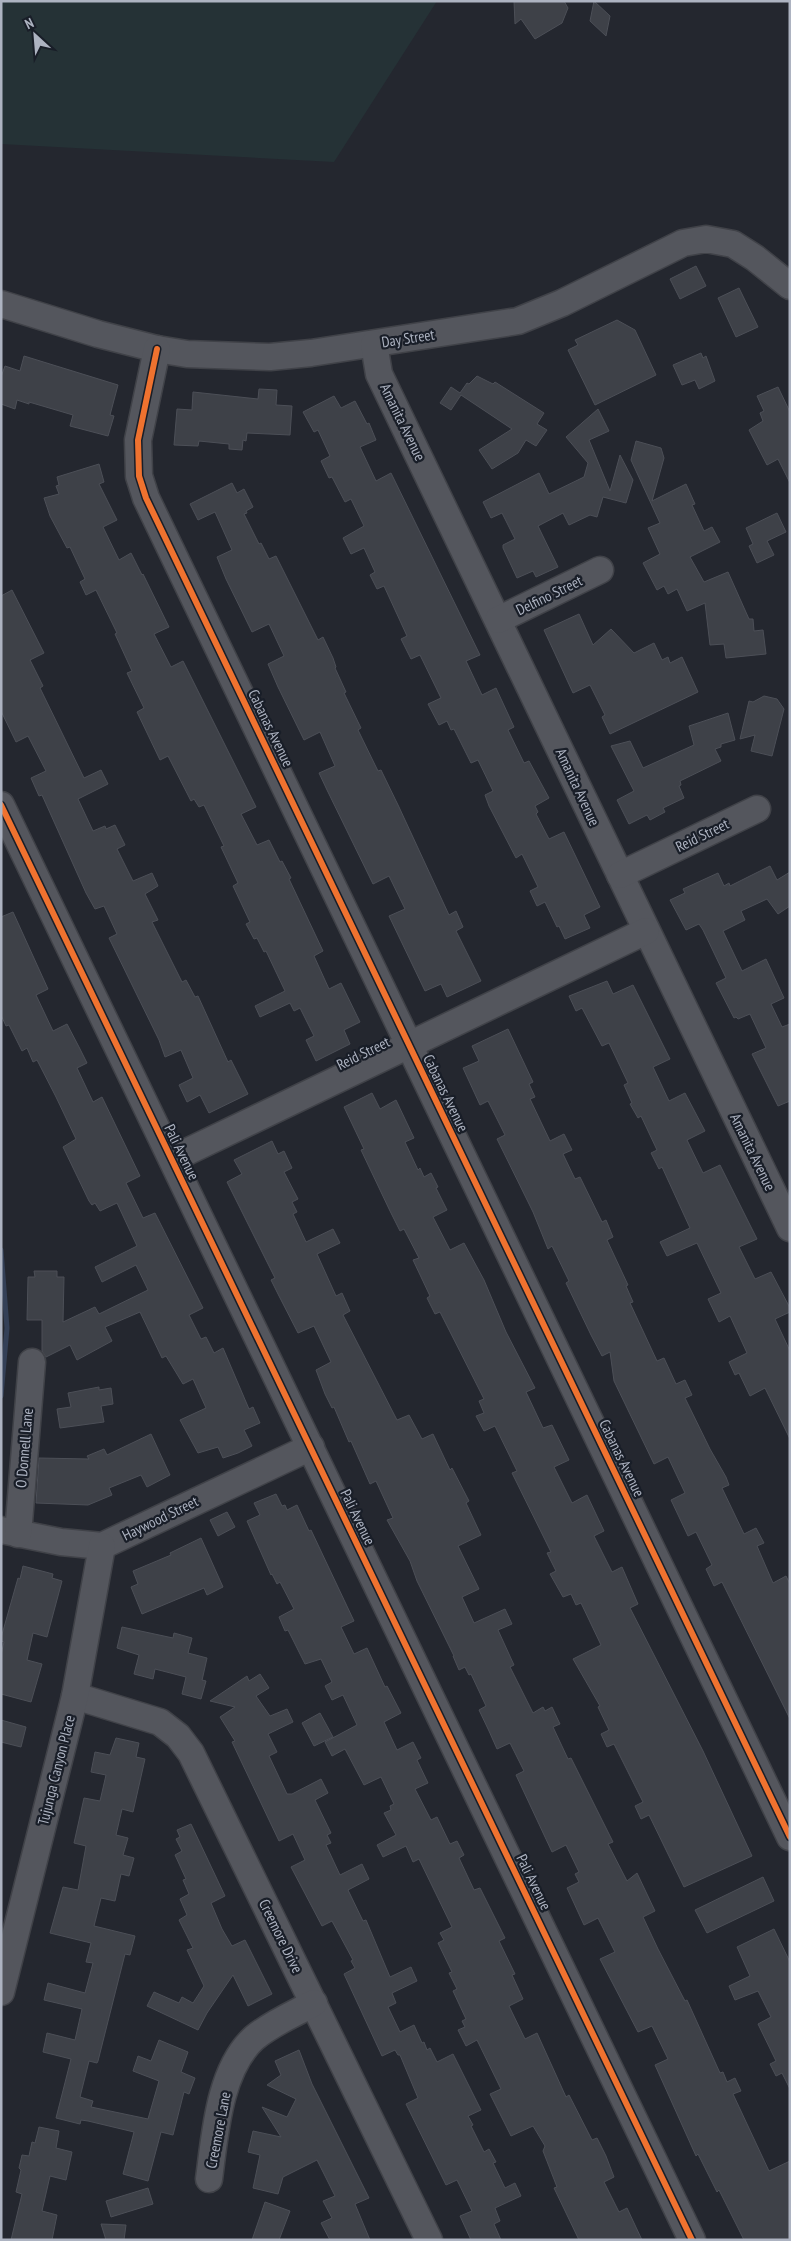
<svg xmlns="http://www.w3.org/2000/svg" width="791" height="2241" font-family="'PT Sans Narrow',sans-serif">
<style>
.green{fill:#253236}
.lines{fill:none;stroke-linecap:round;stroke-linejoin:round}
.stream{stroke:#344057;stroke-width:5}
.building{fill:#3e4148;stroke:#4c4f57}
.minor-casing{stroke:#404248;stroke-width:29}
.minor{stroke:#54565d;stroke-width:26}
.cycleway-casing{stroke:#191e28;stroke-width:9}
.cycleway{stroke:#ef722f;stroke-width:6}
.labels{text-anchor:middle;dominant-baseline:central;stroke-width:4.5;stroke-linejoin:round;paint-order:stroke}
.street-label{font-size:15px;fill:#adb3c1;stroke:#191e28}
</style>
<rect width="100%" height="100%" fill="#24272f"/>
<polygon class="green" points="1,1 437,1 334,162 1,144"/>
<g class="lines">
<polyline class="stream" points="1,1250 7,1328 1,1396"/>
</g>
<g class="building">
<polygon points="514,1 564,1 568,8 562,23 535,39 521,19 515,24"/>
<polygon points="594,1 610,16 606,36 590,21"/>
<polygon points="696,266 706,286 680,299 670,279"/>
<polygon points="739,288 758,327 736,337 718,298"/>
<polygon points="617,320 635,330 656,375 595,405 568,350 578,345 575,340"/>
<polygon points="701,353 703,358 706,356 715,381 699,389 695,380 682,385 673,365"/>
<polygon points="24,356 118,385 110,415 114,416 108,436 70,426 73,415 29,402 29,404 17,400 15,409 1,404 1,377 5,366 20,371"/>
<polygon points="477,376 493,384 495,382 544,413 537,424 547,430 536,446 526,440 518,453 492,469 479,450 512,429 461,395 451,410 440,403 451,387 460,393 467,383 469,384"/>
<polygon points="778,387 790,412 790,483 778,459 767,465 749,430 763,421 760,413 764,411 757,396"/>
<polygon points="259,389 277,390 276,405 292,406 290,435 247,433 246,441 243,440 242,450 229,449 229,444 199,441 198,446 174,445 177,409 192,410 193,392 258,399"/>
<polygon points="334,396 341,408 355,401 367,424 369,423 376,440 360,447 376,481 391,473 480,655 466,661 482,695 496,688 514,727 508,730 524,763 529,761 549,798 535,806 538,812 536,814 549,839 564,832 600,907 584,915 590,928 565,939 559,926 557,927 545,902 537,906 530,891 538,887 522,854 516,858 489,806 485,795 493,791 478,760 471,763 454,729 451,730 447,721 439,725 428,704 441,698 420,655 411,659 401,639 407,636 384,586 377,589 370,575 375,572 364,548 351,554 343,538 364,526 351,499 345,502 332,477 329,478 321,461 330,456 318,430 314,432 303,412"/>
<polygon points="598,409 609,431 589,440 610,491 620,455 633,480 626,503 603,497 597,517 590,515 569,525 563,513 538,526 558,567 536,577 533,571 517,578 503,548 503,545 515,539 502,513 491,518 483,502 539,473 549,494 584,477 588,463 566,437"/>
<polygon points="636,441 661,448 664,458 652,501 686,484 695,504 692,505 704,531 712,527 720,542 690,557 704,582 728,572 749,619 753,619 754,631 763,630 766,654 726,658 724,644 710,645 705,603 687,611 677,589 668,594 664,586 657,590 643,563 660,554 648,528 660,523 631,460"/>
<polygon points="99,464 104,482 99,484 117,520 103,527 119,560 131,553 142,575 143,574 169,627 154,634 171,667 183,661 256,807 241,814 257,845 269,840 280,862 282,861 291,878 289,879 323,951 314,956 329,989 341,983 360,1022 344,1030 350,1044 316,1061 306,1040 314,1036 300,1008 294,1011 290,1003 260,1017 255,1006 285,991 266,951 264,952 257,938 254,939 246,924 250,922 233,886 238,883 221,847 224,846 204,805 199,807 194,799 191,801 168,756 160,760 137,712 144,708 127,673 132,671 115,634 117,633 96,590 86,595 80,582 85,579 70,547 67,548 50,516 44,498 59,494 56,486 59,485 57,477"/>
<polygon points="232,483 237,493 244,489 253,507 246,511 247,513 244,514 259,544 261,543 269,559 276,556 318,640 323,637 333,658 336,667 335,668 346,692 344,693 361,728 358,730 378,771 381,770 399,807 449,915 456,911 463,927 456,931 481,981 447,997 441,984 425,991 389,916 405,909 389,876 373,884 327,790 319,773 335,766 320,732 304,740 278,687 268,664 284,656 269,624 252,632 226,579 217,557 232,550 215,512 198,520 190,504"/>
<polygon points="777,513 786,532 767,541 774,555 757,563 749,546 753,544 746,528"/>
<polygon points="12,590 44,653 30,660 43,686 40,688 84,778 101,770 108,784 78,799 93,831 105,826 106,829 115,825 125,845 117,849 133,881 152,873 158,886 145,894 158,920 152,922 182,982 186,980 195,997 198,996 228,1062 231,1060 248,1094 209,1113 200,1095 187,1102 179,1085 193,1078 181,1050 165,1057 159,1040 109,938 117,934 104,906 95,909 86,893 42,795 39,796 31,778 46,771 28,736 16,742 1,711 1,596"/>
<polygon points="579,614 593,645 611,629 634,653 654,643 662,660 668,657 670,663 682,657 698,692 610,734 602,717 605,715 590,685 573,693 544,630"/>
<polygon points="764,696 777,699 784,709 772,756 751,751 755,735 740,739 749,701 753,702"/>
<polygon points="728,713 735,740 721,744 721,747 715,749 721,761 680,781 681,785 679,786 684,798 663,808 665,812 650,820 647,815 629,824 617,800 634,791 611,746 630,741 643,768 694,745 689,726"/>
<polygon points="770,866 777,880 790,872 790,906 778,914 767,899 741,911 745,920 723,931 742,971 766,959 784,998 771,1004 782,1027 790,1024 790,1101 778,1106 752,1054 766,1048 750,1014 738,1019 736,1017 734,1018 716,983 726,978 703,930 699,924 686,930 670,900 685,893 683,889 718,873 724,886 729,883 730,886"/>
<polygon points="13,912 48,989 36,995 53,1031 67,1024 79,1047 87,1063 77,1068 93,1102 102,1097 140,1176 126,1183 143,1218 155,1213 203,1308 189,1315 201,1339 206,1337 214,1353 223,1348 249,1409 253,1407 260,1423 244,1430 252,1446 238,1453 223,1458 218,1447 198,1453 180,1420 206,1408 193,1379 183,1384 166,1356 162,1358 140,1312 105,1327 112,1341 77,1360 70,1345 46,1357 42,1351 42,1320 27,1320 28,1277 35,1277 34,1271 57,1271 57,1277 64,1277 63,1322 95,1307 99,1314 148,1290 136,1265 102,1282 95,1267 137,1246 117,1203 100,1211 95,1203 92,1205 89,1201 63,1147 76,1139 56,1097 37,1060 33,1062 27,1048 22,1051 9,1025 6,1026 1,1015 1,917"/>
<polygon points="607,981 613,994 633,985 670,1059 653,1067 669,1101 685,1093 705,1131 687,1140 703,1173 720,1165 757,1239 739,1247 755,1279 771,1272 790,1308 790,1312 775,1319 790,1351 790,1439 765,1388 750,1396 739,1373 735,1375 729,1362 747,1353 730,1316 719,1322 708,1299 721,1293 697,1243 667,1256 660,1242 690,1228 662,1167 659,1169 651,1153 657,1150 641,1116 638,1118 630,1104 632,1103 624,1085 628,1083 609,1043 602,1046 582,1008 576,1011 569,996"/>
<polygon points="508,1029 533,1082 529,1084 535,1097 530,1099 550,1141 564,1134 572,1150 563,1154 575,1179 580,1177 602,1222 606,1220 613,1237 607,1240 628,1285 626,1286 633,1302 630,1303 657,1361 664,1358 676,1384 685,1380 692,1395 685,1398 710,1449 726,1477 729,1485 722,1488 744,1534 756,1528 764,1543 757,1546 773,1583 786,1576 790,1584 790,1719 722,1582 714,1586 706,1569 712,1565 696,1532 688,1536 671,1500 685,1493 668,1457 654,1464 614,1381 610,1352 602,1356 591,1335 566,1283 569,1281 552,1246 548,1249 533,1212 497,1139 505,1135 488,1101 480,1105 463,1068 479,1061 472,1046"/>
<polygon points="372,1093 380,1109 396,1100 414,1138 405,1142 418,1170 420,1168 424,1177 431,1173 438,1187 436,1188 447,1210 433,1217 450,1250 464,1243 484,1280 506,1332 535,1388 526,1392 543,1428 552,1425 569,1460 554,1467 572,1503 587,1495 604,1531 594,1536 612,1572 622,1567 638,1604 630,1608 703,1751 752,1856 684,1887 649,1815 641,1819 635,1806 643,1802 614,1744 607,1747 601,1734 609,1730 598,1707 600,1706 573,1659 601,1645 581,1603 576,1605 571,1594 563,1597 550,1574 556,1571 547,1553 551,1552 512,1473 517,1471 495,1426 484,1431 476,1416 484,1413 479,1401 484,1399 440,1312 435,1314 427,1298 430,1296 413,1260 419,1258 404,1229 400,1231 390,1211 361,1150 364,1149 344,1107"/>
<polygon points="272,1141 278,1154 284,1151 292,1168 284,1172 298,1199 292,1202 297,1212 293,1214 306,1242 333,1229 340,1243 317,1254 336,1296 342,1293 350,1311 343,1315 397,1420 409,1415 422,1439 433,1434 450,1470 452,1468 469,1501 466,1503 481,1535 458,1546 479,1589 462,1597 474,1623 505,1609 512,1624 498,1630 514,1665 510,1667 533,1713 543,1707 545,1711 552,1707 560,1724 553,1727 568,1759 571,1758 613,1842 608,1844 627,1881 637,1873 655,1911 643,1917 658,1949 685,2001 687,2000 720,2073 723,2072 727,2082 735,2078 741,2091 733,2094 769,2171 790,2161 790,2240 744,2240 719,2190 717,2192 698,2154 696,2156 655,2065 668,2059 652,2026 638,2032 600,1959 615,1952 598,1918 584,1925 567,1888 579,1882 575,1874 579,1872 566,1845 552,1852 516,1775 524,1771 510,1743 497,1749 489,1731 479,1710 486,1706 471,1674 469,1675 465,1667 459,1670 453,1656 454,1656 417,1581 410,1561 387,1520 393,1518 376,1481 370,1484 351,1441 349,1442 334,1407 332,1408 325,1394 316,1370 331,1362 314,1326 298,1333 279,1296 271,1280 275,1278 227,1182 242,1174 234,1160"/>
<polygon points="99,1387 99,1390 111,1388 113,1404 101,1406 104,1422 60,1428 57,1409 71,1407 68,1393"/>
<polygon points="151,1434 170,1475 147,1487 141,1475 109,1488 112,1495 88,1505 36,1503 39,1458 89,1459 87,1456 104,1449 107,1455"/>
<polygon points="276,1494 282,1506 285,1505 287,1510 297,1505 309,1531 311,1530 354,1621 341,1627 354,1654 367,1648 385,1687 387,1686 401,1713 384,1722 397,1750 413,1742 421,1758 417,1760 428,1783 415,1789 431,1820 437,1817 450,1844 457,1841 464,1855 459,1858 474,1890 480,1888 505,1938 499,1941 515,1974 512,1975 523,1999 509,2006 525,2039 537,2033 566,2097 569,2095 592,2140 597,2138 606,2156 614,2177 604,2182 619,2212 627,2208 642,2240 579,2240 554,2188 557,2187 543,2151 545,2146 533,2126 511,2136 490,2094 501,2089 477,2040 466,2046 458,2030 465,2027 462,2021 466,2019 453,1991 457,1989 449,1973 452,1972 438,1943 444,1940 440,1933 452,1927 419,1859 413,1862 406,1846 383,1857 377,1845 396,1835 384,1813 391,1810 390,1806 394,1804 381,1777 364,1785 345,1749 332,1756 325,1742 357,1725 343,1695 332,1700 325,1686 332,1682 321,1659 305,1664 288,1630 285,1631 279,1617 294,1609 280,1582 277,1584 272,1574 271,1575 247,1521 260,1515 254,1503"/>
<polygon points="227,1512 235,1527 218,1536 210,1520"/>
<polygon points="201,1538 223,1587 207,1595 204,1588 142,1614 131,1587 138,1584 133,1571 171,1555 170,1553"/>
<polygon points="23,1566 53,1574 52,1578 62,1581 47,1637 33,1633 27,1660 42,1664 31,1702 1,1694 1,1655 4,1642 1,1641 1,1638 16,1585 18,1578 20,1579"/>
<polygon points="122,1627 173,1638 174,1633 192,1638 188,1653 207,1658 203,1676 202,1680 206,1681 201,1699 182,1694 186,1677 155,1669 153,1679 134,1674 139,1655 117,1648"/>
<polygon points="260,1674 269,1688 256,1696 270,1716 287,1709 293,1722 268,1734 277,1752 269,1756 287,1794 292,1794 321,1779 328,1793 315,1800 331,1833 327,1835 331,1843 326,1845 340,1875 362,1864 369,1879 348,1890 363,1921 366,1920 390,1977 411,1967 417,1981 392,1993 396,2003 388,2007 400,2032 414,2025 422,2043 424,2042 427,2050 430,2048 437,2062 453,2054 481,2110 468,2116 473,2125 471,2126 484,2152 489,2149 496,2162 493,2163 505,2188 515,2183 521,2196 495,2208 500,2221 494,2224 501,2240 471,2240 460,2216 472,2211 457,2180 446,2185 406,2104 418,2098 400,2055 398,2055 395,2050 382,2056 344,1974 355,1968 351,1961 353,1960 332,1921 322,1926 291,1867 305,1860 293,1834 279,1841 232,1742 235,1741 220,1717 235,1707 210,1701 247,1676 249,1681"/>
<polygon points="320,1713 333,1737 314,1746 302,1723"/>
<polygon points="1,1720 26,1727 21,1747 1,1742"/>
<polygon points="116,1738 139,1743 136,1757 145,1759 133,1812 122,1809 116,1835 128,1838 123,1855 134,1858 129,1876 121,1874 115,1901 101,1898 94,1926 135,1936 130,1955 125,1954 98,2061 97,2063 89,2061 80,2097 93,2101 91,2107 148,2119 159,2081 133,2071 138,2056 151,2061 159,2040 188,2052 181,2072 195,2078 189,2094 184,2092 173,2135 161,2132 148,2181 123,2174 134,2132 88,2121 81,2120 80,2124 56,2118 71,2059 43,2052 47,2033 75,2040 82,2009 44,2000 48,1983 85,1993 93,1963 86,1962 91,1943 50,1933 63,1887 78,1890 86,1846 74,1843 84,1798 100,1801 106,1775 91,1772 95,1752 110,1755"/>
<polygon points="191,1824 225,1896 211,1903 222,1929 232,1946 245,1940 272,1994 248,2006 233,1975 207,2013 198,2030 147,2006 154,1992 179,2003 182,1997 193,2003 204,1986 187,1950 193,1948 179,1920 187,1915 180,1899 189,1894 183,1880 186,1879 175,1855 182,1851 176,1839 180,1837 177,1830"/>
<polygon points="763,1877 774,1901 707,1933 695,1910"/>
<polygon points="774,1929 790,1962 790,2089 782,2073 776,2076 770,2064 776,2061 758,2024 771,2017 758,1991 735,2000 729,1986 750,1976 737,1947"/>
<polygon points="299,2050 312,2084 369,2198 355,2204 370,2240 330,2240 321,2223 332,2218 323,2201 335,2196 317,2160 283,2177 278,2194 253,2188 260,2155 248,2152 253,2131 281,2137 262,2107 287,2117 296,2099 267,2085 281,2075 275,2061"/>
<polygon points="39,2127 59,2131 56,2148 72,2152 66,2180 50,2176 42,2211 57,2215 52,2240 11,2240 22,2194 16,2192 21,2170 19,2168 22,2155 29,2156 32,2142 35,2143"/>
<polygon points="148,2188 153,2204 111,2217 106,2201"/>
<polygon points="265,2202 290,2211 279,2240 252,2240"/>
<polygon points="101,2224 126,2225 124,2240 106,2240"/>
</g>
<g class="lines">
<defs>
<g id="minor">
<polyline points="1,304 98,334 157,349 187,354 270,357 311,353 518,321 562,303 683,243 706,239 733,244 755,258 790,286"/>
<polyline points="374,344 379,374 790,1228"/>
<polyline points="157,349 138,440 139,476 146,498 790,1837"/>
<polyline points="498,620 600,570"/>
<polyline points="1,805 692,2240"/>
<polyline points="620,875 757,809"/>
<polyline points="172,1159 646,931"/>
<polyline points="1,1530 61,1542 102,1546 311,1447"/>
<polyline points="18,1534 32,1362"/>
<polyline points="75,1696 160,1722 178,1736 191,1753 429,2240"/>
<polyline points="1,1992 75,1696 102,1546"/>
<path d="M 209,2179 C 215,2134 219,2070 254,2038 C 272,2023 294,2014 314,2003"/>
</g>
</defs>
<use href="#minor" class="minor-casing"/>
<use href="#minor" class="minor"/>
<defs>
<g id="cycleway">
<polyline points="157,349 138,440 139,476 146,498 790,1837"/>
<polyline points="1,805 692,2240"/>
</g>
</defs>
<use href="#cycleway" class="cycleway-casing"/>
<use href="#cycleway" class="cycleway"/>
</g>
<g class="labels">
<g class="street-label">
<text transform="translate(408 338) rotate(-9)">Day Street</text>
<text transform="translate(403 422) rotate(64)">Amanita Avenue</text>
<text transform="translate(549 595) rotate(-26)">Delfino Street</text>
<text transform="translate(271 728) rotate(64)">Cabanas Avenue</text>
<text transform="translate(578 787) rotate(65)">Amanita Avenue</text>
<text transform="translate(702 835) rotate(-26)">Reid Street</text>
<text transform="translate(363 1053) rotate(-26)">Reid Street</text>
<text transform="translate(446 1093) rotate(64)">Cabanas Avenue</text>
<text transform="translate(182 1152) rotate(64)">Pali Avenue</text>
<text transform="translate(753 1152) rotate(64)">Amanita Avenue</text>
<text transform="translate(24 1448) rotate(-85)">O Donnell Lane</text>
<text transform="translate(622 1458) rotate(64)">Cabanas Avenue</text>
<text transform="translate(358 1517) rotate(64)">Pali Avenue</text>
<text transform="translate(160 1518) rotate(-26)">Haywood Street</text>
<text transform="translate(56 1770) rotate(-76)">Tujunga Canyon Place</text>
<text transform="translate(534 1882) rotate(64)">Pali Avenue</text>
<text transform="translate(281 1936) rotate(64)">Creemore Drive</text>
<text transform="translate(218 2130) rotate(-79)">Creemore Lane</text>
</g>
</g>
<rect width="791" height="2241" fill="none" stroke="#adb3c1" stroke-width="5"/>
<g transform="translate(35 35) rotate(334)" stroke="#191e28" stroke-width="4" paint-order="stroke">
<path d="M0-4L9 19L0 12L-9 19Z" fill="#adb3c1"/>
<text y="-8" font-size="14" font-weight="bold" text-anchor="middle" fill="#adb3c1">N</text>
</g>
</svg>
